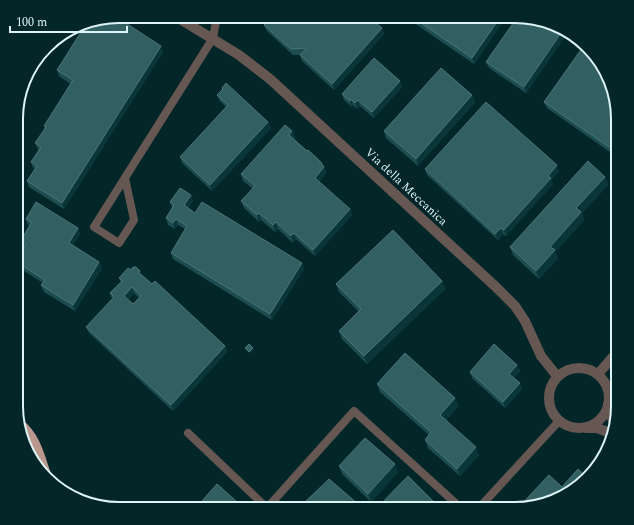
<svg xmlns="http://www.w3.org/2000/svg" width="634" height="525" font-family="Spectral,serif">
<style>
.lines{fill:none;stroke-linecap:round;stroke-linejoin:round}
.minor{stroke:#665752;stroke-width:8}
.tertiary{stroke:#665752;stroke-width:10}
.trunk{stroke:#ba988d;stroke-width:11}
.wall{fill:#1d4d50;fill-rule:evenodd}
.shaded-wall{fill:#0a3639}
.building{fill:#325f62;stroke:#4d7679;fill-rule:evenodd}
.labels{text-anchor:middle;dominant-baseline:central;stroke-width:3;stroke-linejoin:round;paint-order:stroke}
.street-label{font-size:12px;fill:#ddf4f6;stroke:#032629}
.rim{fill:none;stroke:#ddf4f6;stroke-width:2}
</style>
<rect width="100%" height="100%" fill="#032629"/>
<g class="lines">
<g class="minor">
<polyline points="125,178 134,220 119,243 94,227 213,38 217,16"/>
<polyline points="609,396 618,397"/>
<polyline points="188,433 268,509"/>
<polyline points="267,508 354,411 462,509"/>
<polyline points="478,509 559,421"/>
</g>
<g class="tertiary">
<polyline points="175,16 239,55 270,79 496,287 515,306 525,321 541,356 557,376"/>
<circle cx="579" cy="398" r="30"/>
<polyline points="598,374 618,351"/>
<polyline points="608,404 613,421 615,425"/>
<polyline points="586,428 597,428 613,434"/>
</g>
<path class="trunk" d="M 19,424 C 36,437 40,460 47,479"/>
</g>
<g class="wall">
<polygon points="119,16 129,16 125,23 161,46 163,52 64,209 29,187 27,181 35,169 33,168 31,162 39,150 38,149 35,143 45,128 44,126 71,84 59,76 57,70 86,25 83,23 86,22"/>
<polygon points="404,16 507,16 474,64"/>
<polygon points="264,25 382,28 384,34 334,90 302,61 300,55 301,55 293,55 267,31"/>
<polygon points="563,30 564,30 566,35 526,93 489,68 486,62"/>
<polygon points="400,81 402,87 374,118 360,106 357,109 353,105 352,107 344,100 342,94"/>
<polygon points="222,88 268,122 271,128 212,191 182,163 180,157 226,107 220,101 217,95 223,90"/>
<polygon points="472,95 475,102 418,166 386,138 384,131"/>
<polygon points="544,102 618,119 618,150 614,155 547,108"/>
<polygon points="292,131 295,138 294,139 324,167 326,173 319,182 350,209 352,215 315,256 296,239 293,243 278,229 275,232 261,220 259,222 244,208 241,201 253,189 243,181 241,174"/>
<polygon points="425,169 559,171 551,180 553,184 506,236 503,234 498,240 427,175"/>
<polygon points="605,177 608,185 582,213 584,220 555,252 558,258 539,279 513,255 510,247"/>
<polygon points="191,195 193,201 188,208 195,213 302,263 304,269 272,320 173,259 171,253 185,229 178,225 175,229 168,225 166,218 172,208 170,202"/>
<polygon points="26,219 78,228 80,234 73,245 99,262 102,268 75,311 44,292 41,285 43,283 18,267 17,264 17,260 24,247 23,246 21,240 29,226 28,225"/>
<path d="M 141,274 L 152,284 L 225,346 L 227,352 L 173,411 L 89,333 L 86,327 L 112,299 L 110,293 L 121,282 L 119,278 ZM 134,293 L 139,298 L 133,304 L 128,300 Z"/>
<polygon points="442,281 445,289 367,364 342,339 339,331 359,312 339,292 336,284"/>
<polygon points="618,360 618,371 616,370 614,364"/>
<polygon points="517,365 520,371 514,378 522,389 505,408 472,378 470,372"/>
<polygon points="377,384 455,398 458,406 446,420 479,455 460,476 428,448 425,440 429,435 380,392"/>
<polygon points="339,466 398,472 371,502 342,474"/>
</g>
<g class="shaded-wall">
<polygon points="123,16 129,16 123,26 121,20"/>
<polygon points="501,16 507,16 474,64 472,58"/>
<polygon points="382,28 384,34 334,90 332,84"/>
<polygon points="563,30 564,30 566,35 526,93 524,87"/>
<polygon points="161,46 163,52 64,209 62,203"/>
<polygon points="400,81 402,87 374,118 372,112"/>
<polygon points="472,95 475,102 418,166 416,159"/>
<polygon points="351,99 353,105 352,107 350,101"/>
<polygon points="358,100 360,106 357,109 355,103"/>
<polygon points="268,122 271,128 212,191 210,185"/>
<polygon points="292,131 295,138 292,141 289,135"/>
<polygon points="616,143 618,150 614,155 612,149"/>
<polygon points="557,165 559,171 551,180 553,184 506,236 504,230 548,176"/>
<polygon points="324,167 326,173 317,185 315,178"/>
<polygon points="605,177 608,185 582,213 584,220 555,252 558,258 539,279 536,271 550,247 576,208"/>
<polygon points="191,195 193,201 186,211 184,205"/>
<polygon points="350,209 352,215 315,256 313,250"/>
<polygon points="259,213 261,220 259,222 257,215"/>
<polygon points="176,219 178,225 175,229 173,223"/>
<polygon points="276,222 278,229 275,232 273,225"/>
<polygon points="78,228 80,234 71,249 69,243"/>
<polygon points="501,228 503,234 498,240 495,234"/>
<polygon points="294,233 296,239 293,243 291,236"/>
<polygon points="99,262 102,268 75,311 73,305"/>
<polygon points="302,263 304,269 272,320 270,314"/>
<polygon points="442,281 445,289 367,364 364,356"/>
<polygon points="132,287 134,293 126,302 124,296"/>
<polygon points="225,346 227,352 173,411 171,405"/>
<polygon points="253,348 254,350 250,354 249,352"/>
<polygon points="517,365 520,371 512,380 509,374"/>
<polygon points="520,383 522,389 505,408 503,402"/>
<polygon points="455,398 458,406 443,423 440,415"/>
<polygon points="476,447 479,455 460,476 457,469"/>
<polygon points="395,464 398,472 371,502 368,494"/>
<polygon points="435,503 437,509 429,509"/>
<polygon points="358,504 360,509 354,509"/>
</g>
<g class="building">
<polygon points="119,16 123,16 121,20 161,46 62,203 27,181 37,166 31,162 41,147 35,143 46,127 44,126 73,80 57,70 88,21"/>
<polygon points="273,16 368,16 382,28 332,84 300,55 307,48 291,49 264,25"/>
<polygon points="411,16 501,16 472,58"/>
<polygon points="518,16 522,16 555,24 563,30 524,87 486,62"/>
<polygon points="585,44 588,46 610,79 618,119 618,145 616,143 612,149 544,102"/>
<polygon points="374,58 400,81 372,112 358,100 355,103 351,99 350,101 342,94"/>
<polygon points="441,68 472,95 416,159 384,131"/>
<polygon points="226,83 268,122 210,185 180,157 228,105 217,95 223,89 222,88"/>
<polygon points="486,102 557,165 548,176 551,178 504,230 501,228 495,234 425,169"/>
<polygon points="285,125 292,131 289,135 307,151 308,150 320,161 324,167 315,178 350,209 313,250 294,233 291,236 276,222 273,225 259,213 257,215 241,201 255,186 241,174"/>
<polygon points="588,161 605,177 576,208 581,212 550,247 555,250 536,271 510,247"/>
<polygon points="180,188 191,195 184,205 195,213 202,202 302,263 270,314 171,253 187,226 176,219 173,223 166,218 174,205 170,202"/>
<polygon points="36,202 78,228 69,243 99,262 73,305 41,285 45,280 17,262 17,260 26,244 21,240 32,222 26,219"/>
<polygon points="393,230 442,281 364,356 339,331 361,309 336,284"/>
<path d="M 133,267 L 136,267 L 140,271 L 139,273 L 152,284 L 155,281 L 225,346 L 171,405 L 86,327 L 114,297 L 110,293 L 122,281 L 119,278 L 128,268 L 131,270 ZM 132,287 L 141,296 L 133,304 L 124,296 Z"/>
<polygon points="249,344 253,348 249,352 245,348"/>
<polygon points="494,344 517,365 509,374 520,383 503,402 470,372"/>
<polygon points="405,353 455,398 440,415 476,447 457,469 425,440 431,432 377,384"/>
<polygon points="618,360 618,367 614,364"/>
<polygon points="365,438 395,464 368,494 339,466"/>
<polygon points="578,469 588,478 588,479 555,501 518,508 549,475 562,487"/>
<polygon points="408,476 435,503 429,509 376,509"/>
<polygon points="329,479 358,504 354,509 306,509 302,505"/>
<polygon points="217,484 245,509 195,509"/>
</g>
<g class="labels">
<g class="street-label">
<text transform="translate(406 187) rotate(43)">Via della Meccanica</text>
</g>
</g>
<path d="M0 0H634V525H0ZM119 23H515A96 96 0 0 1 611 119V406A96 96 0 0 1 515 502H119A96 96 0 0 1 23 406V119A96 96 0 0 1 119 23Z" fill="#032629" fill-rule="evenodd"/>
<path class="rim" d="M119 23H515A96 96 0 0 1 611 119V406A96 96 0 0 1 515 502H119A96 96 0 0 1 23 406V119A96 96 0 0 1 119 23Z"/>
<path d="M10 26v6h117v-6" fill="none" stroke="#ddf4f6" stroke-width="2"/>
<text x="16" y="26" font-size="12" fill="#ddf4f6" stroke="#032629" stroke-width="3" paint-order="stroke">100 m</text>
</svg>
